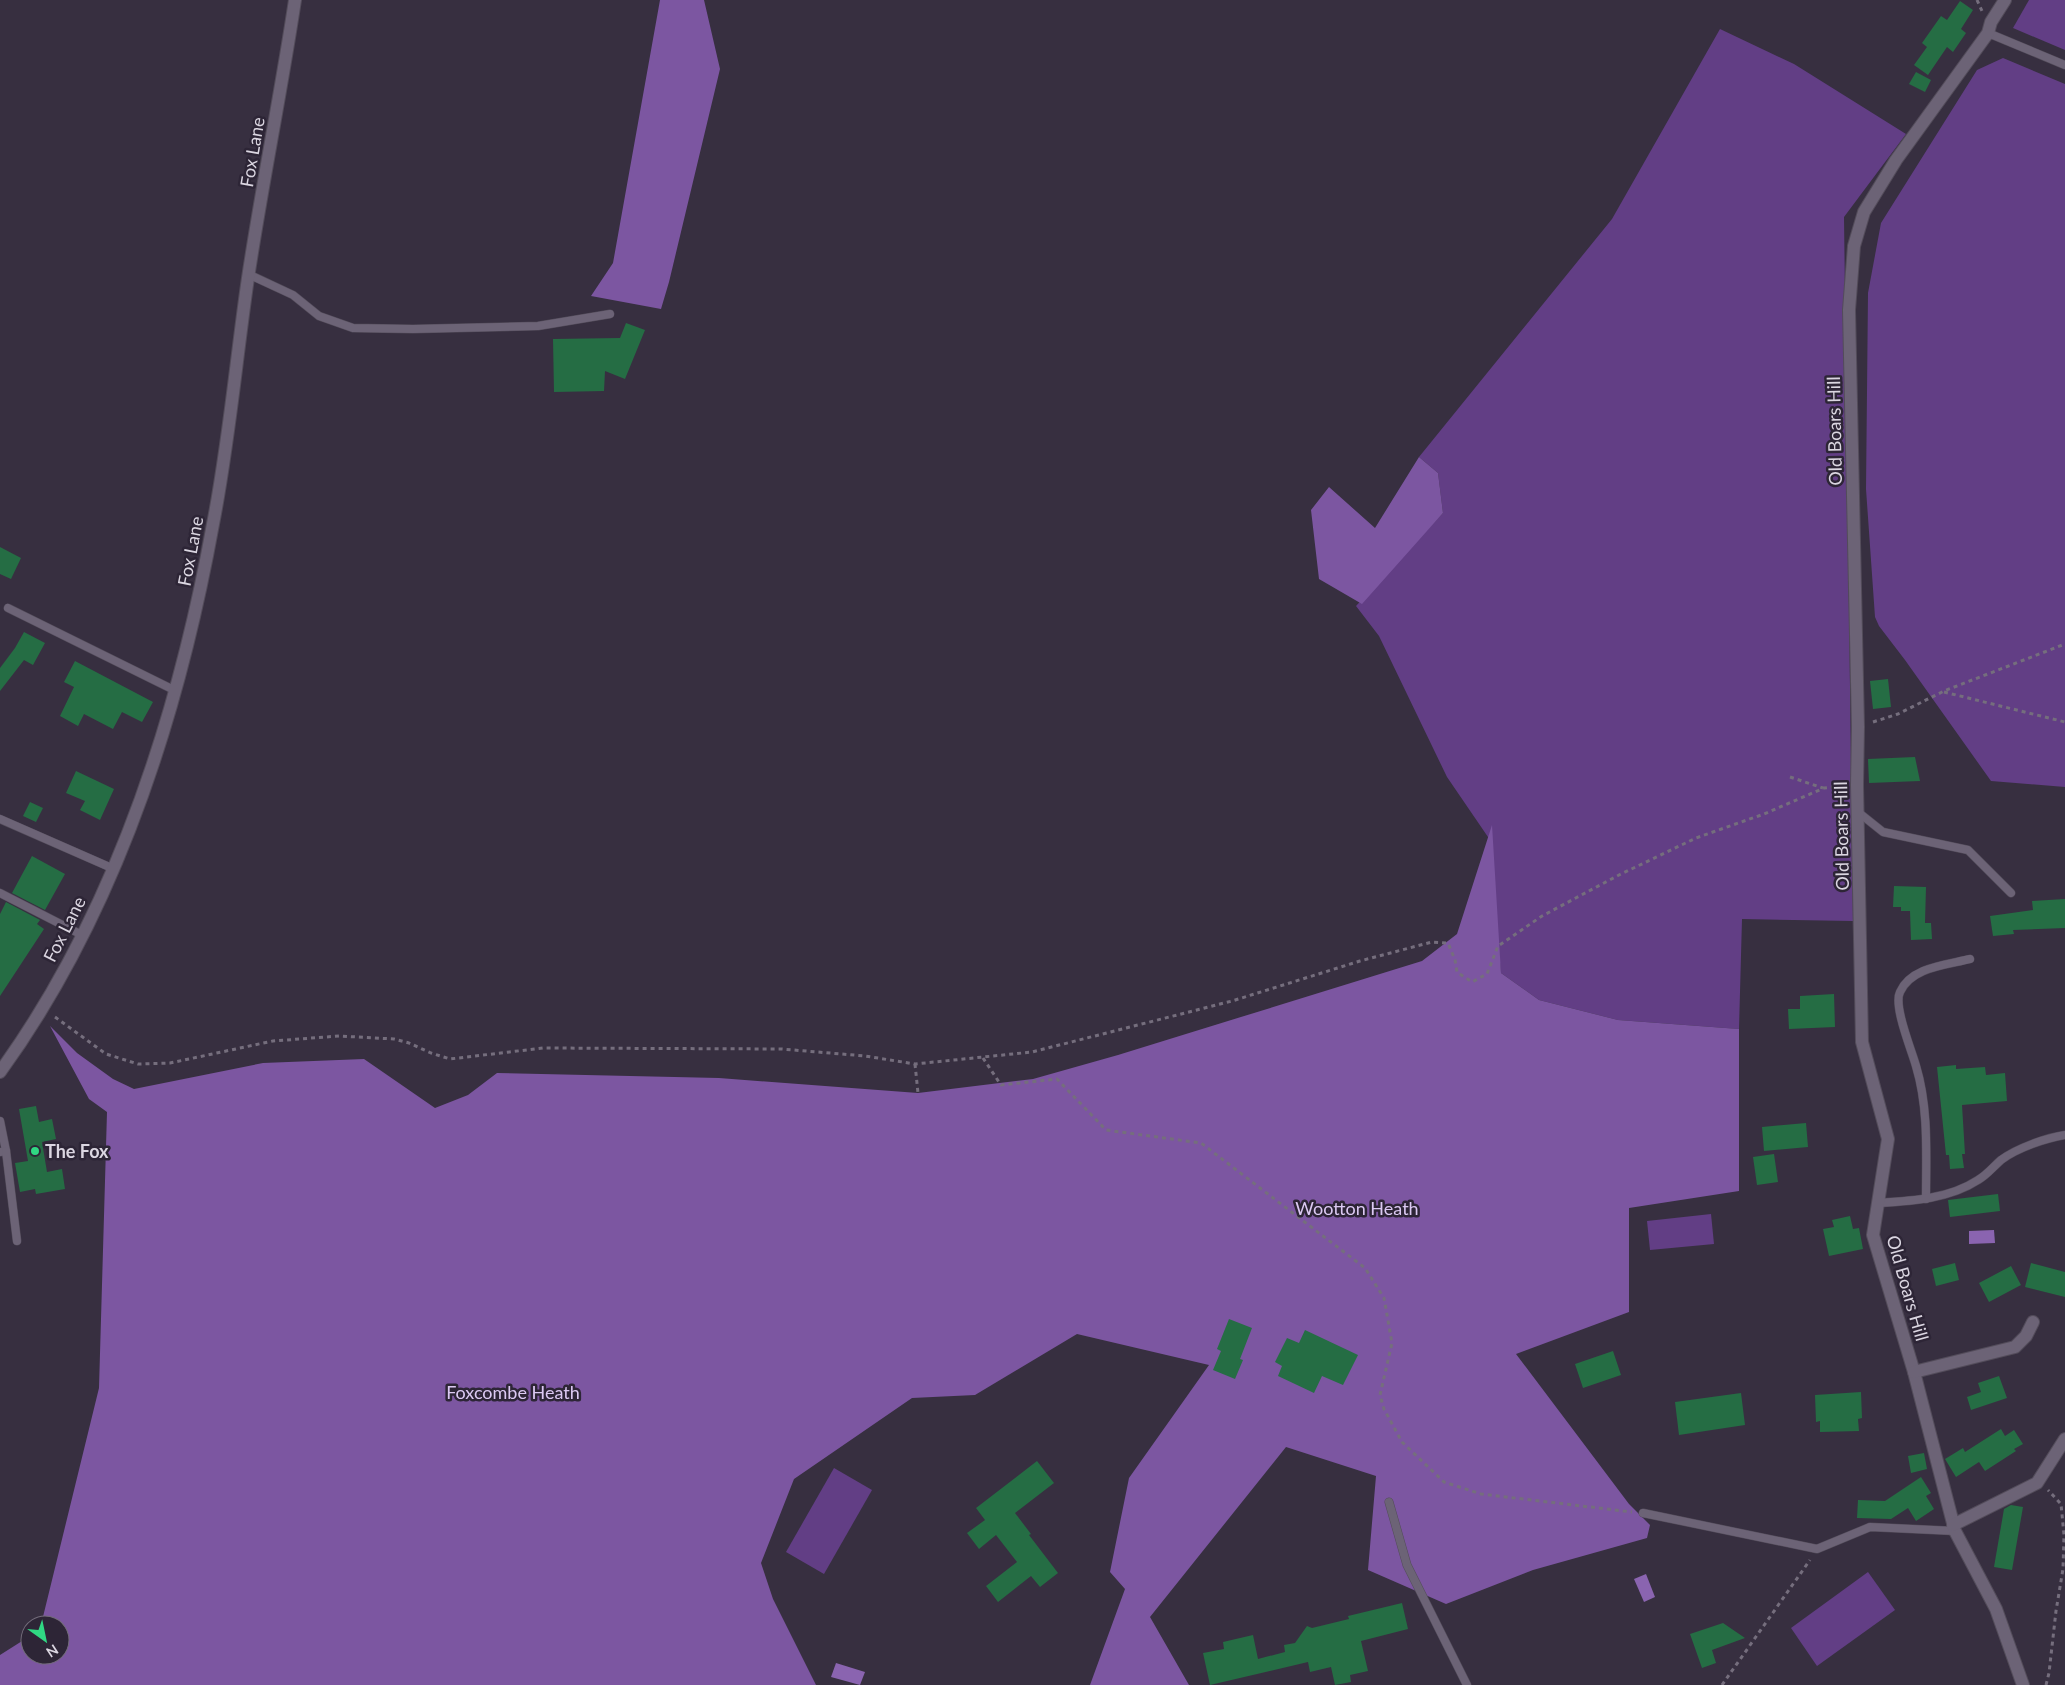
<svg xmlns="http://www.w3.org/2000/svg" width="2065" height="1685" font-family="Lato,sans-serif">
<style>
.green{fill:#623e85}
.forest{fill:#7c56a1}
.water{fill:#8a64b0}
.building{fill:#256d44}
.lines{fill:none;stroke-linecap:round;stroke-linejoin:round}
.service-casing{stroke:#534c5a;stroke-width:9}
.minor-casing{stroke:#534c5a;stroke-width:14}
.tertiary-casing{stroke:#534c5a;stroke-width:14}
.path{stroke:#756e7d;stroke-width:3;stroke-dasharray:4 4;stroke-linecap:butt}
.service{stroke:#6c6376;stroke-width:8}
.minor{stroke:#6c6376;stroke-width:12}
.tertiary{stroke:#6c6376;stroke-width:12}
.poi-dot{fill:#30d883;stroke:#2d2536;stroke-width:2}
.labels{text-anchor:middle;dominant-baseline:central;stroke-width:5;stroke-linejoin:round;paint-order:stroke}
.street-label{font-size:18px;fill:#dbd6e1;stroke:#2d2536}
.poi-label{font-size:18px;font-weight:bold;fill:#dbd6e1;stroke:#2d2536;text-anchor:start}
.park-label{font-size:18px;fill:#dcc9f3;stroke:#2d2536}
</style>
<rect width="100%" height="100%" fill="#372f40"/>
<g class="green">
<polygon points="2029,0 2065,0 2065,50 2013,28"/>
<polygon points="1720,29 1794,64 1906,134 1844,217 1853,921 1742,919 1739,1029 1618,1020 1539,1000 1501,973 1488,837 1447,777 1379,636 1356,606 1443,513 1438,473 1419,457 1612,219"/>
<polygon points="2003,58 2065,84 2065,787 1991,781 1905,660 1879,626 1875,617 1866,489 1868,293 1881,223 1977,70"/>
<polygon points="1711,1214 1714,1244 1650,1250 1647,1221"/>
<polygon points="834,1468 872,1490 824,1574 786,1552"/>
<polygon points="1868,1572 1895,1610 1817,1666 1791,1628"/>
</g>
<g class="forest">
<polygon points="660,0 704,0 720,69 669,282 661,309 591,296 613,263"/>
<polygon points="1419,457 1438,473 1443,513 1362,604 1319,579 1311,510 1329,487 1375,528"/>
<polygon points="1492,825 1501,973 1539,1000 1618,1020 1739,1029 1739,1191 1629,1208 1629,1312 1516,1354 1629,1504 1650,1525 1647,1538 1533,1570 1446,1604 1368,1570 1376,1476 1286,1447 1150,1617 1189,1685 1090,1685 1125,1589 1110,1572 1129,1478 1209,1365 1077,1334 975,1395 912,1398 794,1479 761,1563 773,1599 816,1685 0,1685 0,1655 30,1636 30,1655 60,1655 60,1625 41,1625 99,1388 107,1112 89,1099 50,1026 77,1053 113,1079 134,1089 263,1063 364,1059 435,1108 468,1095 497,1073 719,1078 918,1093 1033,1079 1118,1055 1422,961 1457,934"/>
</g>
<g class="water">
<polygon points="1994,1230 1995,1243 1969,1244 1969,1231"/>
<polygon points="1646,1574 1655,1597 1644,1602 1634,1579"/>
<polygon points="836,1663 865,1672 860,1685 831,1677"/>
</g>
<g class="building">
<polygon points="1960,1 1973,10 1961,29 1966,33 1953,52 1947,47 1928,75 1914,65 1927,47 1922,43 1941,16 1947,20"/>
<polygon points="1916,72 1931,80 1925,92 1909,84"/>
<polygon points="626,323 645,330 625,379 605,371 604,391 554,392 553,339 620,338"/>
<polygon points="0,547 21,558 11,579 0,574"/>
<polygon points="24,632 45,643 33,665 24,660 0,691 0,668 15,648"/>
<polygon points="75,661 153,702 142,722 122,712 113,729 84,714 78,726 60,716 74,687 64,682"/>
<polygon points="1888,679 1891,707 1873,709 1870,681"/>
<polygon points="1915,757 1920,781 1869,783 1868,759"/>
<polygon points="76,771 114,789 100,820 80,810 85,801 66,793"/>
<polygon points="30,802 43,808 36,822 23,816"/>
<polygon points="32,856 65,874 45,910 12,893"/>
<polygon points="1894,886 1926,887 1925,923 1931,923 1932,939 1911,940 1910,911 1901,911 1901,907 1893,907"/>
<polygon points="2065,899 2065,928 2013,930 2014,934 1993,936 1990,916 2033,910 2032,901"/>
<polygon points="6,902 40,920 37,924 44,929 0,996 0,914"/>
<polygon points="1834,994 1835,1027 1789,1029 1788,1009 1800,1009 1800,996"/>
<polygon points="1956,1065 1956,1069 1985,1067 1986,1075 2005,1073 2007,1101 1962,1105 1965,1154 1962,1154 1964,1168 1950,1169 1949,1155 1946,1155 1937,1067"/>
<polygon points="36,1106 39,1122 52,1119 56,1139 42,1142 47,1172 62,1169 65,1189 36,1194 35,1189 20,1192 15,1163 28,1161 19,1109"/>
<polygon points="1806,1123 1808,1147 1764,1151 1762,1127"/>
<polygon points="1774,1154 1778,1182 1757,1185 1753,1157"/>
<polygon points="1998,1194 2000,1211 1950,1217 1948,1200"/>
<polygon points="1850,1216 1853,1229 1859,1228 1863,1249 1829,1256 1823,1229 1834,1227 1832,1220"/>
<polygon points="1955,1263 1959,1280 1936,1286 1932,1269"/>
<polygon points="2031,1263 2065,1272 2065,1297 2025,1287"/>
<polygon points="2011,1266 2021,1285 1989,1302 1979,1283"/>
<polygon points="1229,1319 1252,1328 1240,1359 1243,1360 1235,1379 1213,1370 1221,1351 1217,1349"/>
<polygon points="1305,1330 1358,1355 1343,1385 1322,1376 1314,1393 1278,1376 1282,1366 1275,1362 1287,1338 1299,1343"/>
<polygon points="1613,1351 1621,1375 1583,1388 1575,1364"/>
<polygon points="1999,1376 2007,1398 1971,1410 1967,1397 1981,1392 1978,1383"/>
<polygon points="1861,1392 1862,1418 1858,1419 1859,1431 1820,1432 1820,1421 1816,1422 1815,1395"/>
<polygon points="1741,1393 1745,1425 1679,1435 1675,1402"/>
<polygon points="2001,1429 2005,1436 2014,1430 2023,1444 2014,1449 2016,1451 1985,1471 1979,1462 1956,1477 1945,1459 1963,1448 1965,1452"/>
<polygon points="1924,1453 1927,1469 1911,1473 1908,1456"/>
<polygon points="1037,1461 1054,1483 1015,1513 1031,1534 1029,1535 1058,1573 1040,1587 1031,1576 998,1602 986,1586 1017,1562 996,1535 979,1549 967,1533 985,1520 976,1508"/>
<polygon points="1921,1477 1931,1493 1926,1496 1934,1509 1916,1521 1908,1508 1891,1519 1857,1518 1858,1500 1885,1501"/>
<polygon points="2011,1505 2023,1507 2012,1570 1994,1567 2004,1509"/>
<polygon points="1402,1603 1408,1629 1361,1641 1368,1671 1350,1675 1351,1682 1335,1685 1331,1667 1310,1672 1308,1662 1210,1685 1203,1653 1224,1649 1223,1642 1253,1635 1258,1659 1285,1652 1284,1645 1295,1643 1307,1626 1312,1628 1349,1619 1348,1616"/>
<polygon points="1723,1623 1745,1638 1712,1650 1716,1663 1702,1668 1690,1634"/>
</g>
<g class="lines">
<defs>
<g id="service">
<polyline points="1988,33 2065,65"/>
<polyline points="248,274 293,295 319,316 353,328 413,329 538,326 610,314"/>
<polyline points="8,608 176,691"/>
<polyline points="1858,812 1883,832 1968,850 2011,893"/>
<polyline points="0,819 114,869"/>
<polyline points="0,893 82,935"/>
<polyline points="0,1121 6,1151 0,1152"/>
<polyline points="6,1151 17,1241"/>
<path d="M 1926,1199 C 1926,1155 1929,1109 1916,1066 C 1912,1051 1893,1006 1900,992 C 1911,967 1946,965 1970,959"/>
<path d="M 1878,1203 C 1912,1201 1949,1199 1978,1180 C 1987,1175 1993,1167 2001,1160 C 2017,1148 2046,1138 2065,1135"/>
<polyline points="1389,1502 1407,1565 1467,1685"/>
<polyline points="1643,1513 1817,1549 1870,1527 1955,1531"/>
</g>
<g id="minor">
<polyline points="2005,0 1991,22 1988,33 1896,160 1864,212 1854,246 1849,310 1858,727 1857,785 1862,1042 1888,1139 1873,1235 1914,1372 1955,1531 1996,1609 2023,1685"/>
<polyline points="1914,1372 2015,1347 2026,1336 2033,1322"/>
<polyline points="1953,1525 2037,1483 2065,1439"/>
</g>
<path id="tertiary" d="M 0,1072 C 116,912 178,717 213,524 C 229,443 236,360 248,278 C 262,185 281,93 295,0"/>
</defs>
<use href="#service" class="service-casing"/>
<use href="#minor" class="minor-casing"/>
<use href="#tertiary" class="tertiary-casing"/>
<g class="path">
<polyline points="1977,0 1982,11"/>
<polyline points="1944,692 2065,722"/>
<polyline points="1873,722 1898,714 1944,691 2065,644"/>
<polyline points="1790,777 1823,788"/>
<polyline points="55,1017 106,1054 138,1064 170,1063 273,1041 339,1036 394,1039 409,1043 431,1053 450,1059 543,1048 782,1049 865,1056 915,1064 1032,1052 1232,1001 1360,961 1432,942 1448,943 1455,960 1457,972 1472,982 1487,974 1498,946 1542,916 1619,875 1696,838 1764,814 1824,788 1844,786"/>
<polyline points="983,1058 1001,1085 1057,1079 1106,1130 1201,1143 1365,1268 1384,1298 1392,1343 1380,1395 1384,1409 1402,1442 1444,1482 1481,1494 1632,1512"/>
<polyline points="915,1064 918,1093"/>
<polyline points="1722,1685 1810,1560"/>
<polyline points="2046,1685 2049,1673 2056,1611 2063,1569 2064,1535 2061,1504 2048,1490"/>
</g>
<use href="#service" class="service"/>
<use href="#minor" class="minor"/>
<use href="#tertiary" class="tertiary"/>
</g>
<circle class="poi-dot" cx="35" cy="1151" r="5"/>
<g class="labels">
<g class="street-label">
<text transform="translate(252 152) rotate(-80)">Fox Lane</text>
<text transform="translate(1834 431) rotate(-91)">Old Boars Hill</text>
<text transform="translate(190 551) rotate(-79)">Fox Lane</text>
<text transform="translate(1841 836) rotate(-91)">Old Boars Hill</text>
<text transform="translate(64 929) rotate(-63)">Fox Lane</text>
<text transform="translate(1908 1288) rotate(74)">Old Boars Hill</text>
</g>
<g class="poi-label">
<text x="45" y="1151">The Fox</text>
</g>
<g class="park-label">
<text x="1357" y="1208">Wootton Heath</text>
<text x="513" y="1392">Foxcombe Heath</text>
</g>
</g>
<g transform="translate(45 1640) rotate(147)"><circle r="24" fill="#2d2536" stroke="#736c7a"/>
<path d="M0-4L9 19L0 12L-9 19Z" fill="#30d883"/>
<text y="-8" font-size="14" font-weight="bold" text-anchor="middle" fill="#dbd6e1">N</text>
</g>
</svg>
